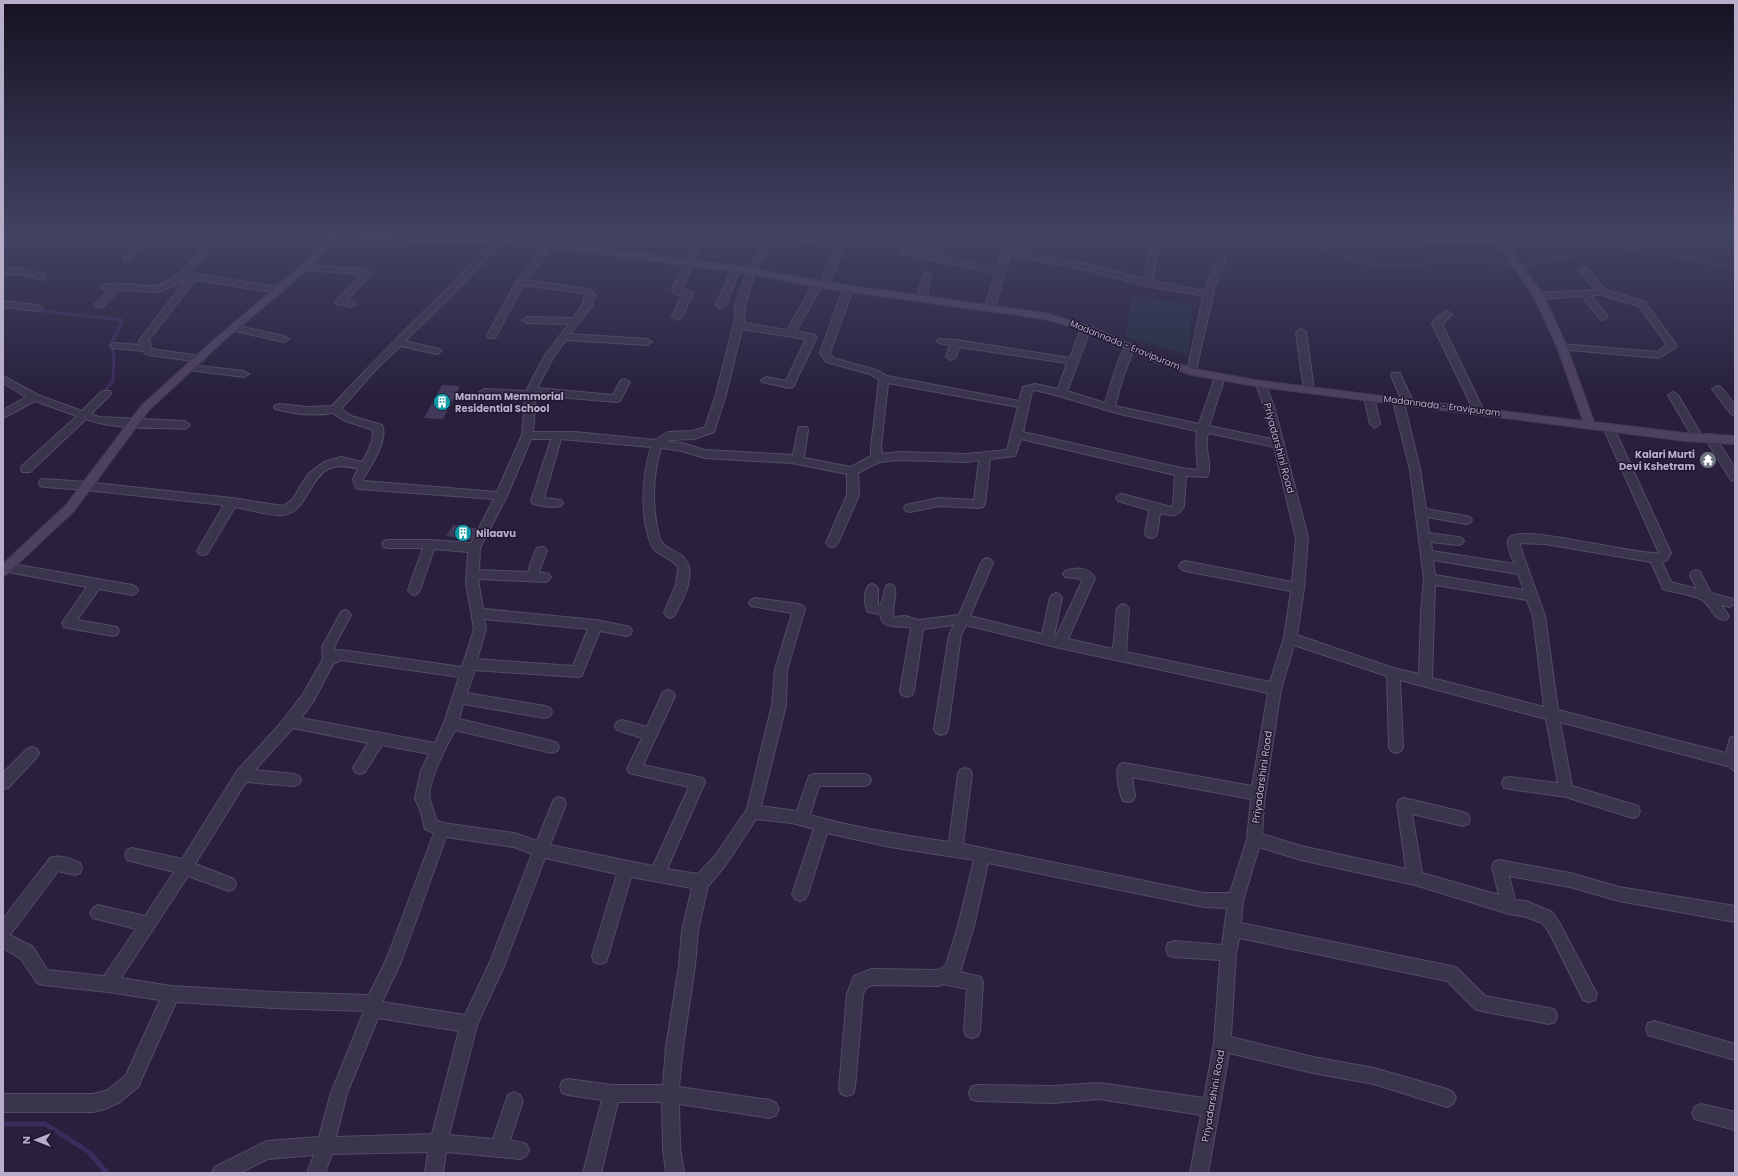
<svg xmlns="http://www.w3.org/2000/svg" width="1738" height="1176" font-family="Poppins,sans-serif">
<style>
.green{fill:#262e43}
.lines{fill:none;stroke-linecap:round;stroke-linejoin:round}
.stream-far1{stroke:#3a2c5d;stroke-width:3}
.stream{stroke:#3a2c5d;stroke-width:5}
.building{fill:#433a5b}
.street-casing{stroke:#534c64;stroke-width:2}
.secondary-casing{stroke:#413a53;stroke-width:2}
.street{fill:#3b344d;fill-rule:evenodd}
.secondary{fill:#4c4260;fill-rule:evenodd}
.rail{stroke:#5f5674;stroke-width:2.5;stroke-dasharray:3 3;stroke-linecap:butt}
.labels{text-anchor:middle;dominant-baseline:central;stroke-width:3;stroke-linejoin:round;paint-order:stroke}
.far-street-label{font-size:9px;fill:#b7afc9;stroke:#211931}
.poi-label{font-size:10px;font-weight:bold;fill:#b7afc9;stroke:#211931;text-anchor:start}
.street-label{font-size:10px;fill:#b7afc9;stroke:#211931}
</style>
<rect width="100%" height="100%" fill="#28203d"/>
<g class="green">
<polygon points="508,232 554,232 548,239 505,237"/>
<polygon points="1131,296 1192,304 1189,355 1126,337"/>
</g>
<g class="lines">
<g class="stream-far1">
<polyline points="1289,232 1320,248 1365,263 1403,266 1456,260 1524,265 1598,251 1638,250 1695,259 1735,270"/>
<polyline points="25,309 123,320 111,344 114,356 113,381 102,394"/>
</g>
<polyline class="stream" points="3,1124 45,1124 89,1152 107,1173"/>
</g>
<g class="building">
<polygon points="442,385 460,386 443,419 424,418"/>
<polygon points="453,525 473,528 477,528 471,540 446,536"/>
</g>
<g class="lines">
<defs>
<g id="street">
<polygon points="24,232 34,232 3,249 3,243"/>
<polygon points="148,232 156,232 130,261 124,261 123,259 124,257"/>
<path d="M 215,232 L 223,232 L 189,273 L 279,287 L 282,288 L 284,290 L 282,292 L 279,293 L 195,280 L 149,340 L 152,349 L 200,356 L 205,359 L 203,361 L 200,362 L 149,355 L 146,354 L 143,351 L 112,348 L 110,346 L 112,344 L 115,343 L 140,345 L 139,340 L 141,338 L 187,278 L 178,284 L 158,292 L 119,290 L 102,307 L 99,308 L 94,305 L 109,290 L 102,289 L 100,287 L 102,285 C 116,282 134,285 148,286 C 178,287 198,252 215,232 Z"/>
<polygon points="349,232 357,232 352,239 349,240 345,237"/>
<path d="M 503,232 L 511,232 L 450,297 L 405,341 L 439,349 L 441,351 L 439,353 L 436,354 L 401,346 L 378,367 L 341,409 L 351,416 L 382,425 C 389,440 370,467 363,479 L 364,481 L 497,492 L 522,435 L 525,398 L 484,395 L 479,392 L 484,389 L 526,391 L 545,355 L 569,324 L 527,323 L 522,320 L 527,317 L 573,318 L 582,306 L 585,295 L 584,293 L 523,285 L 495,338 L 489,338 L 487,336 L 516,282 L 554,232 L 562,232 L 526,280 L 590,289 L 595,295 L 592,306 L 570,334 L 647,339 L 652,342 L 647,345 L 566,340 L 554,356 L 537,388 L 613,395 L 621,380 L 625,379 L 630,382 L 620,401 L 616,402 L 536,395 L 533,432 L 575,432 L 655,440 L 668,432 L 693,431 L 705,427 L 716,394 L 735,319 L 735,306 L 747,271 L 770,232 L 781,232 L 818,237 L 822,240 L 818,243 L 776,236 L 755,271 L 745,306 L 744,323 L 787,330 L 813,285 L 815,283 L 820,283 L 841,237 C 850,230 865,231 875,232 L 874,234 L 851,238 L 848,240 L 828,285 L 826,287 L 821,287 L 796,331 L 815,335 L 817,337 L 793,387 L 789,388 L 762,382 L 761,380 L 766,377 L 786,381 L 806,339 L 742,329 L 726,394 L 714,432 L 694,439 L 670,440 L 668,442 L 682,443 L 705,450 L 793,455 L 798,430 L 799,427 L 807,427 L 808,430 L 804,458 L 851,467 L 871,456 L 871,447 L 879,380 L 870,374 L 826,362 L 820,353 L 843,289 L 848,286 L 853,289 L 830,353 L 833,358 L 876,370 L 887,376 L 1019,401 L 1023,387 L 1035,384 L 1058,389 L 1067,363 L 959,347 L 956,357 L 951,360 L 946,357 L 950,345 L 939,343 L 937,341 L 939,339 L 956,340 L 1070,358 L 1081,328 L 1086,325 L 1091,328 L 1067,391 L 1105,403 C 1109,392 1120,346 1130,344 L 1135,347 L 1123,377 L 1115,406 L 1199,424 L 1215,377 L 1220,374 L 1225,377 L 1209,426 L 1272,439 L 1265,410 L 1256,384 L 1261,381 L 1265,382 L 1275,410 L 1308,538 L 1304,588 L 1297,635 L 1393,668 L 1419,674 L 1421,612 L 1424,579 L 1410,469 L 1393,401 L 1394,399 L 1401,399 L 1391,375 L 1392,373 L 1400,373 L 1413,402 L 1408,405 L 1404,403 L 1420,469 L 1426,509 L 1466,516 L 1470,517 L 1472,520 L 1470,523 L 1466,524 L 1427,517 L 1429,533 L 1458,537 L 1462,538 L 1464,541 L 1462,544 L 1458,545 L 1431,542 L 1432,551 L 1515,564 C 1512,558 1505,544 1509,538 C 1520,523 1636,556 1659,553 L 1603,427 L 1604,424 L 1612,424 L 1671,553 L 1667,560 L 1662,562 L 1671,582 L 1697,589 L 1690,575 L 1692,572 L 1696,570 L 1700,572 L 1711,593 L 1733,599 L 1735,602 L 1733,605 L 1729,607 L 1721,605 L 1729,616 L 1727,619 C 1714,624 1712,605 1702,600 C 1692,594 1675,593 1663,589 L 1651,562 L 1545,544 L 1520,543 L 1521,549 L 1545,616 L 1558,710 L 1726,753 L 1730,738 L 1735,736 L 1735,771 L 1727,766 L 1560,722 L 1572,786 L 1638,806 L 1640,811 L 1638,816 L 1633,818 L 1566,797 L 1509,789 L 1504,788 L 1502,783 L 1504,778 L 1509,777 L 1558,783 L 1546,719 L 1400,680 L 1403,747 L 1401,751 L 1396,753 L 1391,751 L 1389,747 L 1387,676 L 1294,645 L 1281,689 L 1265,794 L 1262,834 L 1301,846 L 1406,869 L 1397,805 L 1399,800 L 1404,798 L 1463,812 L 1468,814 L 1470,819 L 1468,824 L 1463,826 L 1412,814 L 1422,873 L 1499,895 L 1492,867 L 1494,862 L 1499,860 L 1570,873 L 1619,887 L 1735,906 L 1735,922 L 1619,901 L 1570,887 L 1509,876 L 1515,900 L 1526,901 L 1552,912 L 1559,922 L 1597,994 L 1595,1000 L 1589,1002 L 1583,1000 L 1549,932 L 1542,923 L 1526,917 L 1509,914 L 1415,885 L 1301,860 L 1259,847 L 1243,901 L 1241,923 L 1451,966 L 1457,968 L 1485,996 L 1549,1008 L 1555,1010 L 1557,1016 L 1555,1022 L 1549,1024 L 1481,1011 L 1475,1009 L 1447,981 L 1239,938 L 1236,953 L 1231,1037 L 1313,1057 L 1374,1068 L 1447,1089 L 1453,1092 L 1456,1098 L 1453,1104 L 1447,1107 L 1374,1084 L 1313,1073 L 1229,1053 L 1208,1173 L 1190,1173 L 1201,1115 L 1099,1099 L 1053,1103 L 977,1101 L 971,1099 L 969,1093 L 971,1087 L 977,1085 L 1053,1086 L 1099,1083 L 1204,1098 L 1214,1043 L 1220,960 L 1174,957 L 1168,955 L 1166,949 L 1168,943 L 1174,941 L 1222,945 L 1227,908 L 1204,907 L 988,863 L 974,926 L 960,972 L 981,977 L 983,983 L 980,1030 L 978,1036 L 972,1038 L 966,1036 L 964,1030 L 967,989 L 943,984 L 939,986 L 872,985 L 866,988 L 863,994 L 855,1088 L 853,1094 L 847,1096 L 841,1094 L 839,1088 L 847,994 L 854,976 L 872,969 L 938,970 L 946,965 L 958,926 L 974,860 L 890,847 L 827,833 L 808,894 L 805,899 L 800,901 L 795,899 L 792,894 L 814,829 L 792,823 L 756,819 L 725,866 L 708,886 L 698,930 L 695,966 L 683,1047 L 679,1087 L 770,1100 L 776,1103 L 779,1109 L 776,1115 L 770,1118 L 679,1104 L 680,1148 L 684,1173 L 666,1173 L 663,1148 L 662,1102 L 618,1102 L 601,1173 L 583,1173 L 602,1100 L 568,1095 L 562,1093 L 560,1087 L 562,1081 L 568,1079 L 612,1085 L 663,1085 L 666,1047 L 679,966 L 682,930 L 692,888 L 631,877 L 608,956 L 606,962 L 600,964 L 594,962 L 592,956 L 617,874 L 545,858 L 504,966 L 477,1025 L 449,1135 L 493,1139 L 508,1095 L 514,1092 L 520,1095 L 523,1101 L 510,1140 L 526,1144 L 529,1150 L 526,1156 L 520,1159 L 446,1152 L 443,1173 L 425,1173 L 428,1152 L 332,1154 L 325,1173 L 307,1173 L 314,1155 L 268,1159 L 240,1173 L 212,1173 L 215,1167 L 267,1141 L 319,1137 L 331,1093 L 364,1011 L 273,1008 L 176,1002 L 138,1087 L 120,1102 L 105,1109 L 93,1112 L 3,1112 L 3,1094 L 93,1094 L 108,1090 L 126,1075 L 160,1000 L 108,992 L 43,985 L 37,983 L 21,959 L 3,948 L 3,919 L 50,858 C 59,854 71,859 80,863 L 82,868 L 80,873 L 75,875 L 58,871 L 10,935 L 33,947 L 47,970 L 104,976 L 136,929 L 93,918 L 90,913 L 93,908 L 98,905 L 145,916 L 174,872 L 127,860 L 125,855 L 127,850 L 132,848 L 182,859 L 237,771 L 280,724 L 303,694 L 323,659 L 322,647 L 341,612 L 345,610 L 349,612 L 351,615 L 334,647 L 335,651 L 341,650 L 462,667 L 474,629 L 466,583 L 468,552 L 434,549 L 420,590 L 418,593 L 414,595 L 410,593 L 408,590 L 423,548 L 388,548 L 384,547 L 382,544 L 384,541 L 388,540 L 430,540 L 471,543 L 494,499 L 360,489 L 356,488 L 353,479 L 358,469 C 307,453 316,508 284,515 C 275,517 246,509 235,507 L 207,554 L 203,555 L 199,554 L 197,551 L 224,505 L 86,490 L 44,487 L 40,486 L 39,483 L 40,480 L 44,479 L 86,482 L 232,498 L 283,506 L 292,500 L 308,474 L 324,462 L 341,457 L 362,462 C 367,453 374,441 373,430 L 343,420 L 333,413 C 315,416 294,414 275,409 L 274,407 L 275,405 L 279,404 L 307,407 L 332,406 C 387,346 446,291 503,232 ZM 888,383 L 1018,407 L 1007,450 L 967,454 L 899,452 L 882,454 L 881,447 ZM 1035,390 L 1059,396 L 1120,414 L 1197,431 L 1196,445 L 1198,470 L 1181,468 L 1023,432 L 1032,391 ZM 1208,433 L 1274,447 L 1296,538 L 1292,582 L 1185,561 L 1181,563 L 1179,566 L 1181,569 L 1185,571 L 1291,591 L 1284,638 L 1270,682 L 1126,652 L 1129,609 L 1127,606 L 1123,604 L 1119,606 L 1117,609 L 1113,649 L 1068,639 L 1095,578 C 1089,567 1076,567 1065,571 L 1063,574 L 1065,577 L 1083,579 L 1056,637 L 1054,636 L 1062,598 L 1060,595 L 1056,593 L 1052,595 L 1050,598 L 1042,634 L 970,616 L 993,563 L 991,560 L 987,558 L 983,560 L 981,563 L 959,615 L 918,620 L 905,616 L 894,617 C 890,607 899,595 894,586 L 890,584 L 886,586 L 881,605 L 878,605 L 878,589 L 876,586 L 872,584 L 868,586 C 864,592 864,606 868,612 L 880,614 C 882,632 900,624 911,628 L 900,691 L 902,695 L 907,697 L 912,695 L 914,691 L 923,629 L 954,625 L 949,635 L 934,729 L 936,733 L 941,735 L 946,733 L 948,729 L 961,635 L 966,625 L 1060,648 L 1268,693 L 1252,786 L 1124,763 L 1119,765 C 1115,773 1119,792 1123,801 L 1128,802 L 1133,801 L 1135,796 L 1132,777 L 1251,799 L 1247,839 L 1230,893 L 1204,893 L 963,844 L 972,774 L 970,770 L 965,768 L 960,770 L 958,774 L 949,842 C 902,835 855,828 810,815 L 819,786 L 864,786 L 869,784 L 871,780 L 869,776 L 864,774 L 814,774 L 809,776 L 797,811 L 761,806 L 786,705 L 787,670 L 805,609 L 803,606 L 799,604 L 755,598 L 751,600 L 749,603 L 751,606 L 792,613 L 775,670 L 772,705 L 747,809 L 715,856 L 698,874 L 667,869 L 705,782 L 703,778 L 643,765 L 675,696 L 673,692 L 668,690 L 663,692 L 647,727 L 622,720 L 617,722 L 615,726 L 617,730 L 642,738 L 627,769 L 629,773 L 689,787 L 653,866 L 550,845 L 566,804 L 564,799 L 559,797 L 554,799 L 537,841 L 514,833 L 443,823 L 436,820 C 435,812 431,806 430,799 C 426,785 448,743 455,730 L 552,753 L 557,751 L 559,747 L 557,743 L 552,741 L 459,719 L 463,704 L 545,718 L 550,716 L 552,712 L 550,708 L 545,706 L 467,693 L 474,673 L 474,670 L 577,677 L 582,676 L 583,672 L 600,631 L 626,636 L 630,635 L 632,631 L 630,627 L 626,626 L 596,620 L 483,609 L 478,579 L 545,582 L 549,580 L 551,577 L 549,574 L 539,572 L 547,551 L 545,548 L 541,547 L 537,548 L 535,551 L 528,572 L 479,570 L 480,548 L 507,496 L 531,439 L 551,439 L 531,501 L 533,504 C 541,506 553,508 561,506 L 563,503 L 561,500 L 544,498 L 561,439 L 651,447 C 643,474 641,499 646,527 C 648,535 649,544 655,550 C 661,557 675,559 678,569 L 676,585 L 664,613 L 666,616 L 670,618 L 674,616 C 683,600 700,570 681,555 C 675,551 665,548 661,541 C 659,537 658,531 657,527 C 652,500 653,474 661,448 L 682,451 L 705,458 L 792,463 L 847,474 L 847,495 L 826,543 L 828,546 L 832,547 L 836,546 L 838,543 L 859,495 L 858,473 L 879,462 L 899,460 L 967,462 L 979,460 L 974,500 L 939,498 L 910,504 L 906,505 L 904,508 L 906,511 L 910,512 L 939,506 L 979,508 L 983,507 L 985,504 L 990,459 L 1015,456 L 1021,439 L 1175,475 L 1173,505 L 1171,507 L 1122,494 L 1118,495 L 1116,498 L 1118,501 L 1149,510 L 1145,534 L 1147,537 L 1151,538 L 1155,537 L 1157,534 L 1160,513 C 1172,516 1177,518 1184,506 L 1186,476 L 1207,477 C 1212,467 1207,457 1207,446 C 1206,442 1207,437 1208,433 ZM 1433,560 L 1518,574 L 1524,590 L 1435,575 ZM 1435,585 L 1527,600 L 1533,616 L 1544,707 L 1432,678 ZM 484,619 L 588,629 L 573,666 L 477,659 L 486,629 ZM 341,660 L 459,677 L 444,723 L 435,743 L 301,718 L 313,702 L 333,664 ZM 293,728 L 368,743 L 353,768 L 355,772 L 360,774 L 365,772 L 382,745 L 429,754 L 421,771 L 415,798 L 421,812 L 425,829 L 434,833 L 387,958 L 369,995 L 273,992 L 171,986 L 121,978 L 188,876 L 229,891 L 234,889 L 236,884 L 234,879 L 195,864 L 246,782 L 294,786 L 299,784 L 301,780 L 299,776 L 294,774 L 255,770 ZM 446,837 L 514,847 L 532,854 L 490,962 L 465,1015 L 382,1002 L 401,962 ZM 378,1018 L 459,1031 L 432,1134 L 336,1137 L 347,1093 Z"/>
<polygon points="695,232 703,232 694,262 682,289 691,291 693,293 682,317 677,320 672,317 682,295 675,294 672,289 686,262"/>
<polygon points="1010,232 1018,232 1012,250 1088,264 1144,279 1149,248 1150,246 1156,246 1157,248 1153,281 1204,291 1217,261 1221,258 1224,259 1225,261 1215,286 1195,374 1189,374 1187,372 1203,296 1148,286 1087,270 1010,255 995,307 990,310 985,307 995,273 903,254 899,251 906,236 910,233 914,236 908,249 932,254 939,242 942,241 946,244 940,256 997,268"/>
<path d="M 1355,232 L 1376,232 L 1430,235 L 1500,235 L 1504,238 L 1500,241 C 1479,241 1366,242 1355,232 Z"/>
<polygon points="1673,232 1735,233 1735,239 1677,235"/>
<polygon points="304,265 365,269 372,273 347,300 354,302 356,304 351,307 337,304 335,302 362,274 301,270 300,268 301,266"/>
<polygon points="736,266 740,269 726,305 721,308 718,307 716,305 732,269"/>
<polygon points="1583,267 1586,268 1606,290 1645,302 1677,346 1675,348 1659,358 1559,349 1557,347 1559,345 1562,344 1657,352 1667,345 1639,306 1602,295 1591,295 1608,317 1603,320 1600,319 1582,296 1539,299 1534,296 1539,293 1596,290 1579,270"/>
<polygon points="20,268 45,275 46,277 42,280 20,274 3,275 3,269"/>
<polygon points="927,272 931,275 927,298 922,301 917,298 923,275"/>
<polygon points="3,301 38,305 43,308 38,311 3,307"/>
<polygon points="1447,311 1452,314 1442,324 1484,411 1483,413 1479,414 1474,411 1432,324 1436,318"/>
<polygon points="234,325 284,336 289,339 284,342 231,330 229,328 231,326"/>
<polygon points="1301,329 1306,332 1314,390 1309,393 1304,390 1296,332"/>
<polygon points="191,365 244,371 249,374 244,377 188,370 186,368"/>
<path d="M 3,376 L 38,395 L 82,411 L 102,391 L 110,391 L 111,393 L 110,395 L 91,414 L 99,417 L 185,421 L 190,425 L 185,429 C 154,427 115,430 86,419 L 30,472 L 22,472 L 21,469 L 22,466 L 77,416 L 35,401 L 3,418 L 3,410 L 26,397 L 3,383 Z"/>
<polygon points="1717,386 1721,387 1735,405 1735,415 1731,414 1712,389"/>
<polygon points="1673,392 1678,395 1703,438 1702,441 1694,441 1693,438 1668,395"/>
<polygon points="1369,394 1374,397 1380,424 1375,428 1370,424 1364,397"/>
<polygon points="1710,434 1714,435 1735,468 1735,481 1731,480 1705,438 1706,435"/>
<polygon points="7,563 132,585 136,587 138,590 136,593 132,595 99,589 77,620 117,627 119,631 117,635 113,636 68,628 64,627 62,623 87,587 3,571 3,565"/>
<polygon points="32,747 37,749 39,753 37,757 8,788 3,789 3,773 27,749"/>
<polygon points="1654,1021 1735,1044 1735,1060 1648,1035 1646,1029 1648,1023"/>
<polygon points="1701,1104 1735,1112 1735,1130 1695,1119 1692,1113 1695,1107"/>
</g>
<polygon id="secondary" points="297,232 322,232 349,234 549,241 751,268 823,282 1045,313 1089,326 1160,357 1194,369 1261,381 1583,421 1557,347 1534,296 1490,232 1498,232 1544,296 1567,347 1594,422 1685,433 1735,436 1735,444 1685,441 1261,387 1192,375 1154,361 1083,330 1044,319 823,288 751,274 549,247 337,238 307,270 221,343 149,410 74,511 7,574 3,576 3,564 66,505 141,406 215,339 301,266 329,237 301,235"/>
</defs>
<use href="#street" class="street-casing"/>
<use href="#secondary" class="secondary-casing"/>
<use href="#street" class="street"/>
<use href="#secondary" class="secondary"/>
<polyline class="rail" points="3,239 18,232"/>
</g>
<linearGradient id="sky" x2="0" y2="1"><stop stop-color="#161222"/><stop offset="0.59" stop-color="#424262"/><stop offset="1" stop-color="#424262" stop-opacity="0"/></linearGradient>
<rect width="1738" height="396" fill="url(#sky)"/>
<defs>
<symbol id="building-disc" viewBox="-11 -11 22 22"><circle r="9.5" fill="#0f9aa8" stroke="#211931"/><path d="M-4-6H4V6H1V3H-1V6H-4ZM-2.5-4.3h1.7v1.8h-1.7ZM.8-4.3h1.7v1.8H.8ZM-2.5-1h1.7V.8h-1.7ZM.8-1h1.7V.8H.8Z" fill="#fff"/></symbol>
<symbol id="temple-disc" viewBox="-11 -11 22 22"><circle r="9.5" fill="#6b7280" stroke="#211931"/><path d="M0-6L5-2H3V0L6.5 2.5H4V6H1.5V3h-3V6H-4V2.5H-6.5L-3 0V-2H-5Z" fill="#fff"/></symbol>
</defs>
<g fill-rule="evenodd">
<use href="#building-disc" x="432" y="392" width="20" height="20"/>
<use href="#temple-disc" x="1698" y="450" width="20" height="20"/>
<use href="#building-disc" x="453" y="523" width="20" height="20"/>
</g>
<g class="labels">
<g class="far-street-label">
<text transform="translate(1125 345) rotate(22)">Madannada - Eravipuram</text>
<text transform="translate(1442 406) rotate(7)">Madannada - Eravipuram</text>
</g>
<g class="poi-label">
<text x="455" y="396">Mannam Memmorial<tspan x="455" dy="12">Residential School</tspan></text>
<text x="1695" y="454" text-anchor="end">Kalari Murti<tspan x="1695" dy="12">Devi Kshetram</tspan></text>
<text x="476" y="533">Nilaavu</text>
</g>
<g class="street-label">
<text transform="translate(1279 448) rotate(75)">Priyadarshini Road</text>
<text transform="translate(1262 777) rotate(-82)">Priyadarshini Road</text>
<text transform="translate(1213 1096) rotate(-80)">Priyadarshini Road</text>
</g>
</g>
<rect width="1738" height="1176" fill="none" stroke="#b7afc9" stroke-width="8"/>
<g transform="translate(36 1140) rotate(270)" stroke="#211931" stroke-width="3" paint-order="stroke">
<path d="M0-3L7 15L0 10L-7 15Z" fill="#b7afc9"/>
<text y="-6" font-size="11" font-weight="bold" text-anchor="middle" fill="#b7afc9">N</text>
</g>
</svg>
